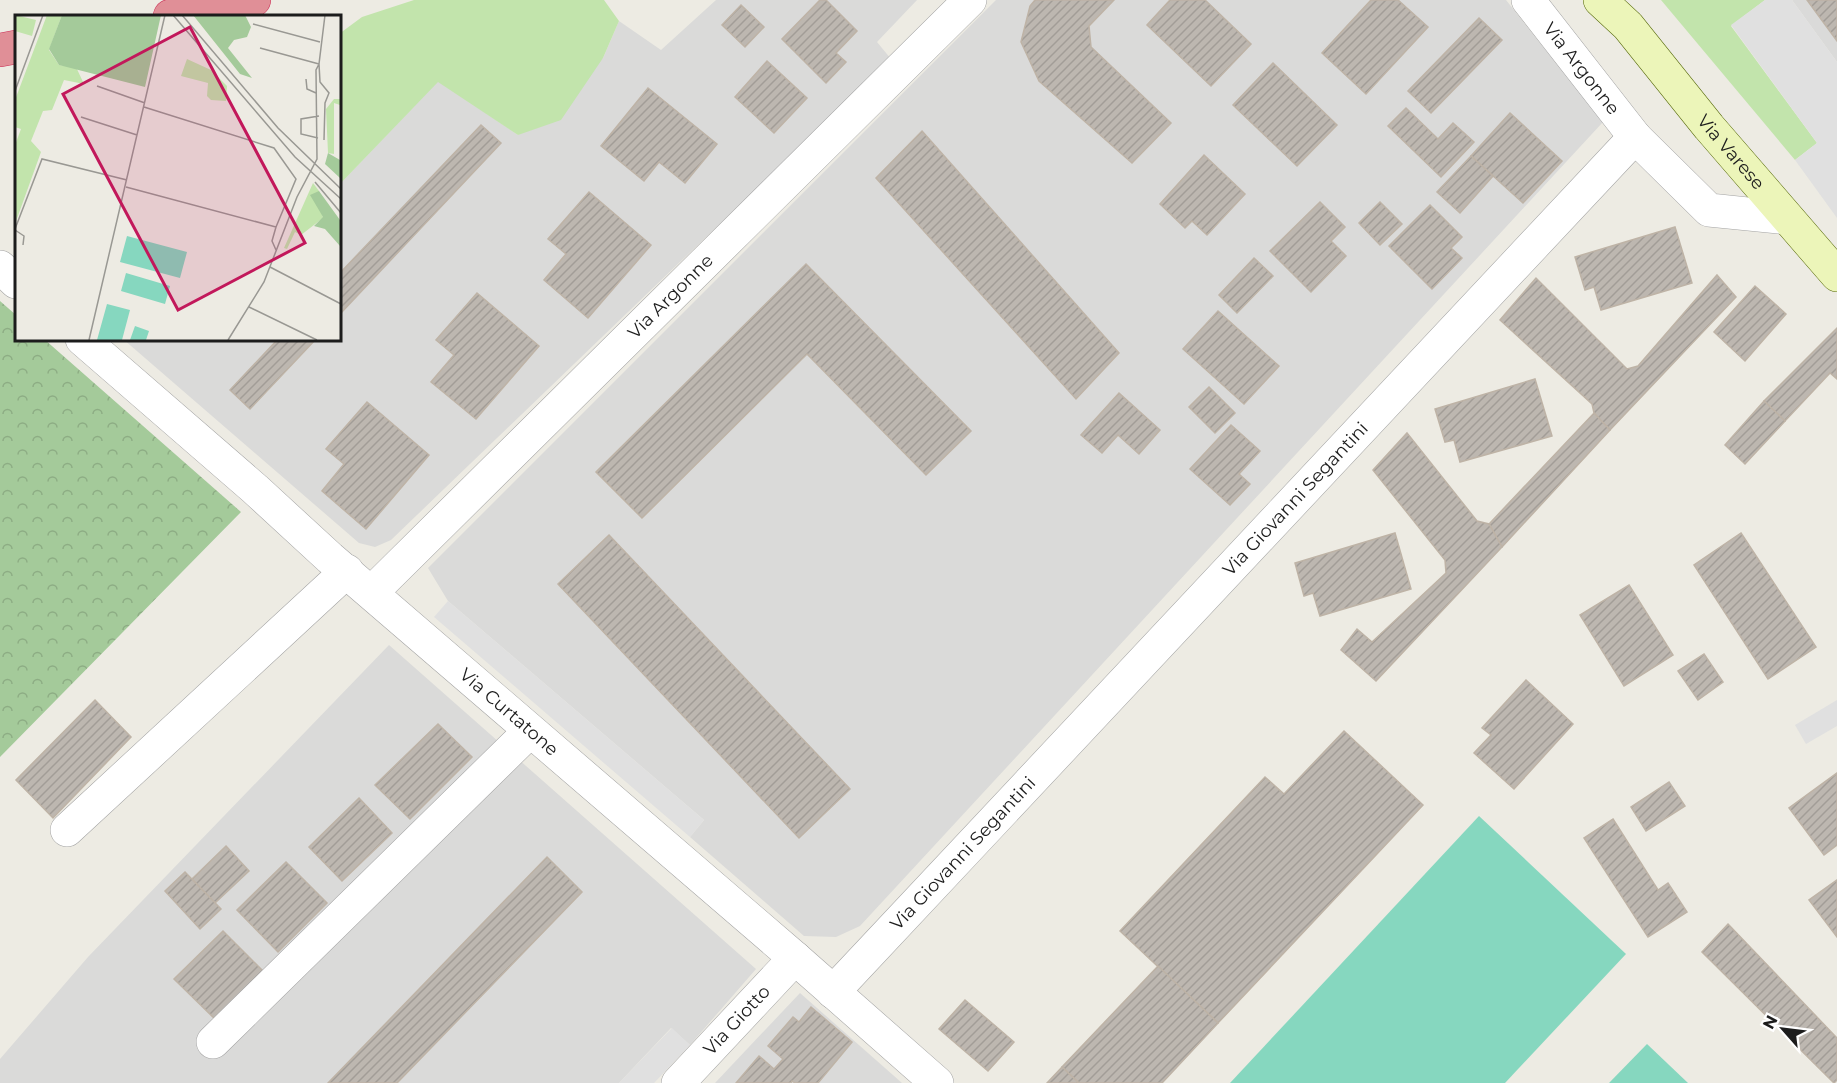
<svg xmlns="http://www.w3.org/2000/svg" width="1837" height="1083" font-family="Montserrat,sans-serif">
<style>
.residential{fill:#dadad9}
.grass{fill:#c2e4ac}
.forest{fill:url(#forest-crowns)}
.pitch{fill:#86d7bf}
.parking{fill:#e0e0e0}
.building{fill:url(#building-hatch);stroke:#beb3a6;stroke-width:1.5}
.lines{fill:none;stroke-linecap:round;stroke-linejoin:round}
.minor-casing{stroke:#a3a3a3;stroke-width:34}
.secondary-casing{stroke:#586b0c;stroke-width:34}
.motorway-casing{stroke:#cb3057;stroke-width:34}
.minor{stroke:#fff;stroke-width:33}
.secondary{stroke:#ecf5b9;stroke-width:33}
.motorway{stroke:#e08f97;stroke-width:33}
.labels{text-anchor:middle;dominant-baseline:central;stroke-width:4.5;stroke-linejoin:round;paint-order:stroke}
.street-label{font-size:18px;fill:#1c1c1c;stroke:#fff}
.inset-road{fill:none;stroke:#999893;stroke-width:1.5}
.view{fill:#c2185b;fill-opacity:0.15;stroke:#c2185b;stroke-width:3}
.inset-edge{fill:none;stroke:#1c1c1c;stroke-width:3}
</style>
<defs>
<pattern id="forest-crowns" width="20" height="18" patternUnits="userSpaceOnUse" patternTransform="scale(1.5)"><rect width="20" height="18" fill="#a4ca9a"/><path d="M2 6a3 3 0 1 1 6 0M12 15a3 3 0 1 1 6 0" fill="none" stroke="#8dad84"/></pattern>
<pattern id="building-hatch" width="6" height="6" patternUnits="userSpaceOnUse" patternTransform="scale(1.5)"><rect width="6" height="6" fill="#bdb7b0"/><path d="M-1 1l2-2M0 6l6-6M5 7l2-2" fill="none" stroke="#a29d97"/></pattern>
</defs>
<rect width="100%" height="100%" fill="#edebe3"/>
<g class="residential">
<polygon points="716,0 917,0 877,42 891,59 391,540 375,547 359,543 123,339 339,339 339,185 438,81 518,135 603,58 619,21 661,50"/>
<polygon points="996,0 1506,0 1603,122 860,926 836,937 804,936 690,837 704,820 448,601 428,568"/>
<polygon points="1792,0 1837,0 1837,62"/>
<polygon points="389,645 756,969 690,1045 671,1028 619,1083 0,1083 0,1059 88,957"/>
<polygon points="800,993 902,1083 715,1083"/>
</g>
<g class="grass">
<polygon points="414,0 604,0 619,21 603,58 561,120 518,135 438,82 339,185 339,34 362,17"/>
<polygon points="1661,0 1765,0 1731,26 1817,143 1795,160"/>
</g>
<polygon class="forest" points="0,301 16,315 16,339 44,339 241,512 0,757"/>
<g class="pitch">
<polygon points="1479,816 1626,954 1505,1083 1230,1083"/>
<polygon points="1647,1044 1688,1083 1609,1083"/>
</g>
<g class="parking">
<polygon points="1765,0 1792,0 1837,62 1837,218 1795,160 1817,143 1731,25"/>
<polygon points="448,601 704,820 690,837 434,617"/>
<polygon points="1837,700 1837,726 1806,744 1795,725"/>
<polygon points="672,1028 690,1045 654,1083 619,1083"/>
</g>
<g class="building">
<polygon points="820,0 826,0 857,31 836,53 846,62 826,83 782,39"/>
<polygon points="1035,0 1114,0 1089,26 1091,47 1171,123 1132,163 1039,81 1021,42 1030,6"/>
<polygon points="1170,0 1205,0 1251,44 1211,86 1147,25"/>
<polygon points="1371,0 1398,0 1428,27 1366,94 1322,53"/>
<polygon points="1807,0 1837,0 1837,41"/>
<polygon points="741,5 764,27 745,47 722,25"/>
<polygon points="1479,18 1502,40 1431,113 1408,91"/>
<polygon points="767,61 807,98 774,133 735,97"/>
<polygon points="1273,63 1337,125 1297,166 1233,105"/>
<polygon points="648,88 717,144 685,183 659,162 644,181 601,146"/>
<polygon points="1406,108 1438,139 1453,123 1474,142 1441,177 1388,126"/>
<polygon points="1510,113 1562,161 1523,203 1471,156"/>
<polygon points="481,125 501,143 339,315 339,274"/>
<polygon points="922,131 1119,353 1076,399 876,178"/>
<polygon points="1204,155 1245,194 1207,235 1192,221 1185,228 1160,204"/>
<polygon points="1471,156 1493,176 1460,213 1437,192"/>
<polygon points="589,192 651,245 588,318 544,280 566,254 548,239"/>
<polygon points="1320,202 1345,227 1331,241 1346,256 1311,292 1270,251"/>
<polygon points="1380,202 1402,224 1380,245 1359,223"/>
<polygon points="1430,205 1462,237 1451,248 1462,258 1432,289 1389,246"/>
<polygon points="1675,227 1692,283 1601,310 1594,287 1585,290 1575,257"/>
<polygon points="1254,258 1273,276 1237,313 1219,295"/>
<polygon points="806,264 971,431 926,475 807,354 642,518 596,472"/>
<polygon points="1717,275 1736,297 1610,430 1594,413 1592,404 1500,320 1536,278 1627,369 1638,366"/>
<polygon points="1755,286 1786,314 1745,361 1714,332"/>
<polygon points="477,293 539,346 476,419 431,382 454,355 436,340"/>
<polygon points="1218,311 1279,366 1244,404 1183,349"/>
<polygon points="1837,328 1837,379 1830,373 1785,421 1764,401"/>
<polygon points="278,339 316,339 250,409 230,390"/>
<polygon points="1535,379 1552,436 1460,462 1454,440 1445,442 1435,409"/>
<polygon points="1209,387 1235,413 1215,433 1189,407"/>
<polygon points="1119,393 1160,430 1139,454 1118,435 1102,453 1081,435"/>
<polygon points="1764,401 1785,421 1745,464 1725,445"/>
<polygon points="367,402 429,455 366,529 322,491 344,464 326,449"/>
<polygon points="1594,413 1610,430 1502,547 1489,524"/>
<polygon points="1231,425 1260,451 1239,474 1250,484 1230,505 1190,469"/>
<polygon points="1407,433 1477,521 1489,524 1502,547 1376,681 1341,650 1357,629 1372,642 1446,573 1445,560 1373,470"/>
<polygon points="1395,533 1411,589 1320,616 1313,593 1304,596 1295,563"/>
<polygon points="1741,533 1816,647 1768,679 1694,565"/>
<polygon points="609,535 850,789 799,838 558,584"/>
<polygon points="1629,585 1673,655 1624,686 1580,615"/>
<polygon points="1704,654 1723,682 1698,700 1678,671"/>
<polygon points="1526,680 1573,724 1514,789 1474,753 1491,735 1482,728"/>
<polygon points="95,700 131,737 53,818 16,780"/>
<polygon points="438,724 472,757 410,819 375,785"/>
<polygon points="1344,731 1423,805 1218,1023 1120,931 1265,777 1284,794"/>
<polygon points="1837,773 1837,845 1824,855 1789,808"/>
<polygon points="1669,782 1685,806 1646,831 1631,807"/>
<polygon points="359,798 392,833 342,881 309,847"/>
<polygon points="1613,819 1658,890 1668,883 1687,912 1648,937 1584,838"/>
<polygon points="226,846 249,871 215,903 192,879"/>
<polygon points="547,857 582,892 397,1083 328,1083"/>
<polygon points="286,862 327,903 278,952 237,910"/>
<polygon points="185,872 221,909 200,929 165,891"/>
<polygon points="1837,880 1837,937 1809,900"/>
<polygon points="1728,924 1837,1038 1837,1080 1834,1083 1702,952"/>
<polygon points="223,931 266,974 218,1022 174,979"/>
<polygon points="1158,966 1218,1023 1162,1083 1079,1083 1062,1067"/>
<polygon points="965,1000 1014,1042 988,1071 939,1029"/>
<polygon points="811,1007 852,1042 818,1083 795,1083 792,1081 791,1083 736,1083 759,1056 774,1069 783,1059 768,1046 793,1017 799,1022"/>
<polygon points="1062,1067 1079,1083 1047,1083"/>
</g>
<g class="lines">
<defs>
<g id="minor">
<path id="s1" d="M 1528,0 L 1635,137"/>
<polyline points="0,267 16,282"/>
<path id="s2" d="M 82,339 L 255,489 L 330,558 L 795,958 L 937,1083"/>
<path id="s3" d="M 372,592 L 970,0"/>
<polyline points="67,830 347,571"/>
<path id="s4" d="M 833,992 L 1635,137 L 1709,210 L 1787,218"/>
<polyline points="213,1042 530,731"/>
<path id="s5" d="M 678,1083 L 795,958"/>
</g>
<g id="secondary">
<path id="s6" d="M 1600,0 L 1628,26 L 1709,127 L 1837,275"/>
</g>
<g id="motorway">
<polyline points="170,16 254,0"/>
<polyline points="0,50 16,47"/>
</g>
</defs>
<use href="#minor" class="minor-casing"/>
<use href="#secondary" class="secondary-casing"/>
<use href="#motorway" class="motorway-casing"/>
<use href="#minor" class="minor"/>
<use href="#secondary" class="secondary"/>
<use href="#motorway" class="motorway"/>
</g>
<g class="labels">
<g class="street-label">
<text stroke="none"><textPath href="#s1" startOffset="87">Via Argonne</textPath></text>
<text stroke="none"><textPath href="#s6" startOffset="201">Via Varese</textPath></text>
<text stroke="none"><textPath href="#s3" startOffset="420">Via Argonne</textPath></text>
<text stroke="none"><textPath href="#s4" startOffset="676">Via Giovanni Segantini</textPath></text>
<text stroke="none"><textPath href="#s2" startOffset="567">Via Curtatone</textPath></text>
<text stroke="none"><textPath href="#s4" startOffset="190">Via Giovanni Segantini</textPath></text>
<text stroke="none"><textPath href="#s5" startOffset="86">Via Giotto</textPath></text>
</g>
</g>
<g transform="translate(15 15)">
<rect width="326" height="326" fill="#edebe3"/>
<path d="M 0,0 L 21,5 L 17,21 L 0,16 ZM 32,0 L 47,0 L 34,35 L 44,50 L 61,52 L 69,69 L 49,65 L 37,95 L 28,96 L 16,126 L 26,137 L 0,209 L 0,130 L 6,114 L 0,112 L 0,85 ZM 172,44 L 196,55 L 212,71 L 211,86 L 196,85 L 192,81 L 193,68 L 166,61 ZM 319,84 L 325,84 L 325,90 L 319,88 L 319,139 L 313,138 L 311,94 ZM 298,168 L 304,176 L 308,203 L 286,220 L 280,217 L 272,234 L 269,233 Z" fill="#c2e4ac"/>
<path d="M 47,0 L 146,0 L 130,72 L 44,50 L 34,34 ZM 178,0 L 230,0 L 236,12 L 232,22 L 219,25 L 213,33 L 237,63 L 225,59 ZM 313,138 L 325,145 L 325,163 L 310,149 ZM 304,176 L 325,205 L 325,231 L 310,214 L 299,211 L 308,202 L 295,180 Z" fill="#a4ca9a"/>
<path d="M 112,221 L 172,237 L 165,263 L 105,247 ZM 111,258 L 155,271 L 150,289 L 106,276 ZM 92,289 L 115,295 L 107,325 L 82,325 ZM 120,311 L 134,316 L 131,325 L 115,325 Z" fill="#86d7bf"/>
<path class="inset-road" d="M 158,0 L 280,142 L 326,184M 167,0 L 263,113 L 326,174M 238,9 L 305,27M 245,33 L 304,49M 291,64 L 292,74 L 301,78M 82,71 L 130,88M 0,76 L 28,0M 129,92 L 259,133 L 281,164 L 261,212M 66,102 L 122,120M 303,123 L 286,119 L 286,104 L 304,101M 309,125 L 310,88 L 314,78 L 305,67 L 304,49 L 310,0M 300,167 L 326,198M 111,172 L 261,212 L 257,226 L 261,235M 0,214 L 27,144 L 112,165M 0,215 L 9,221 L 8,230M 255,252 L 326,289M 234,292 L 302,325M 74,325 L 150,0M 213,325 L 249,267 L 282,182 L 302,144 L 301,55 L 304,49"/>
<path class="view" d="M 175,12 L 290,228 L 163,295 L 48,79 Z"/>
<rect width="326" height="326" class="inset-edge"/>
</g>
<g transform="translate(1783 1029) rotate(298)" stroke="#ffffff" stroke-width="4.5" paint-order="stroke">
<path d="M0-4.5L10 22L0 15L-10 22Z" fill="#1c1c1c"/>
<text y="-9" font-size="16" font-weight="bold" text-anchor="middle" fill="#1c1c1c">N</text>
</g>
</svg>
